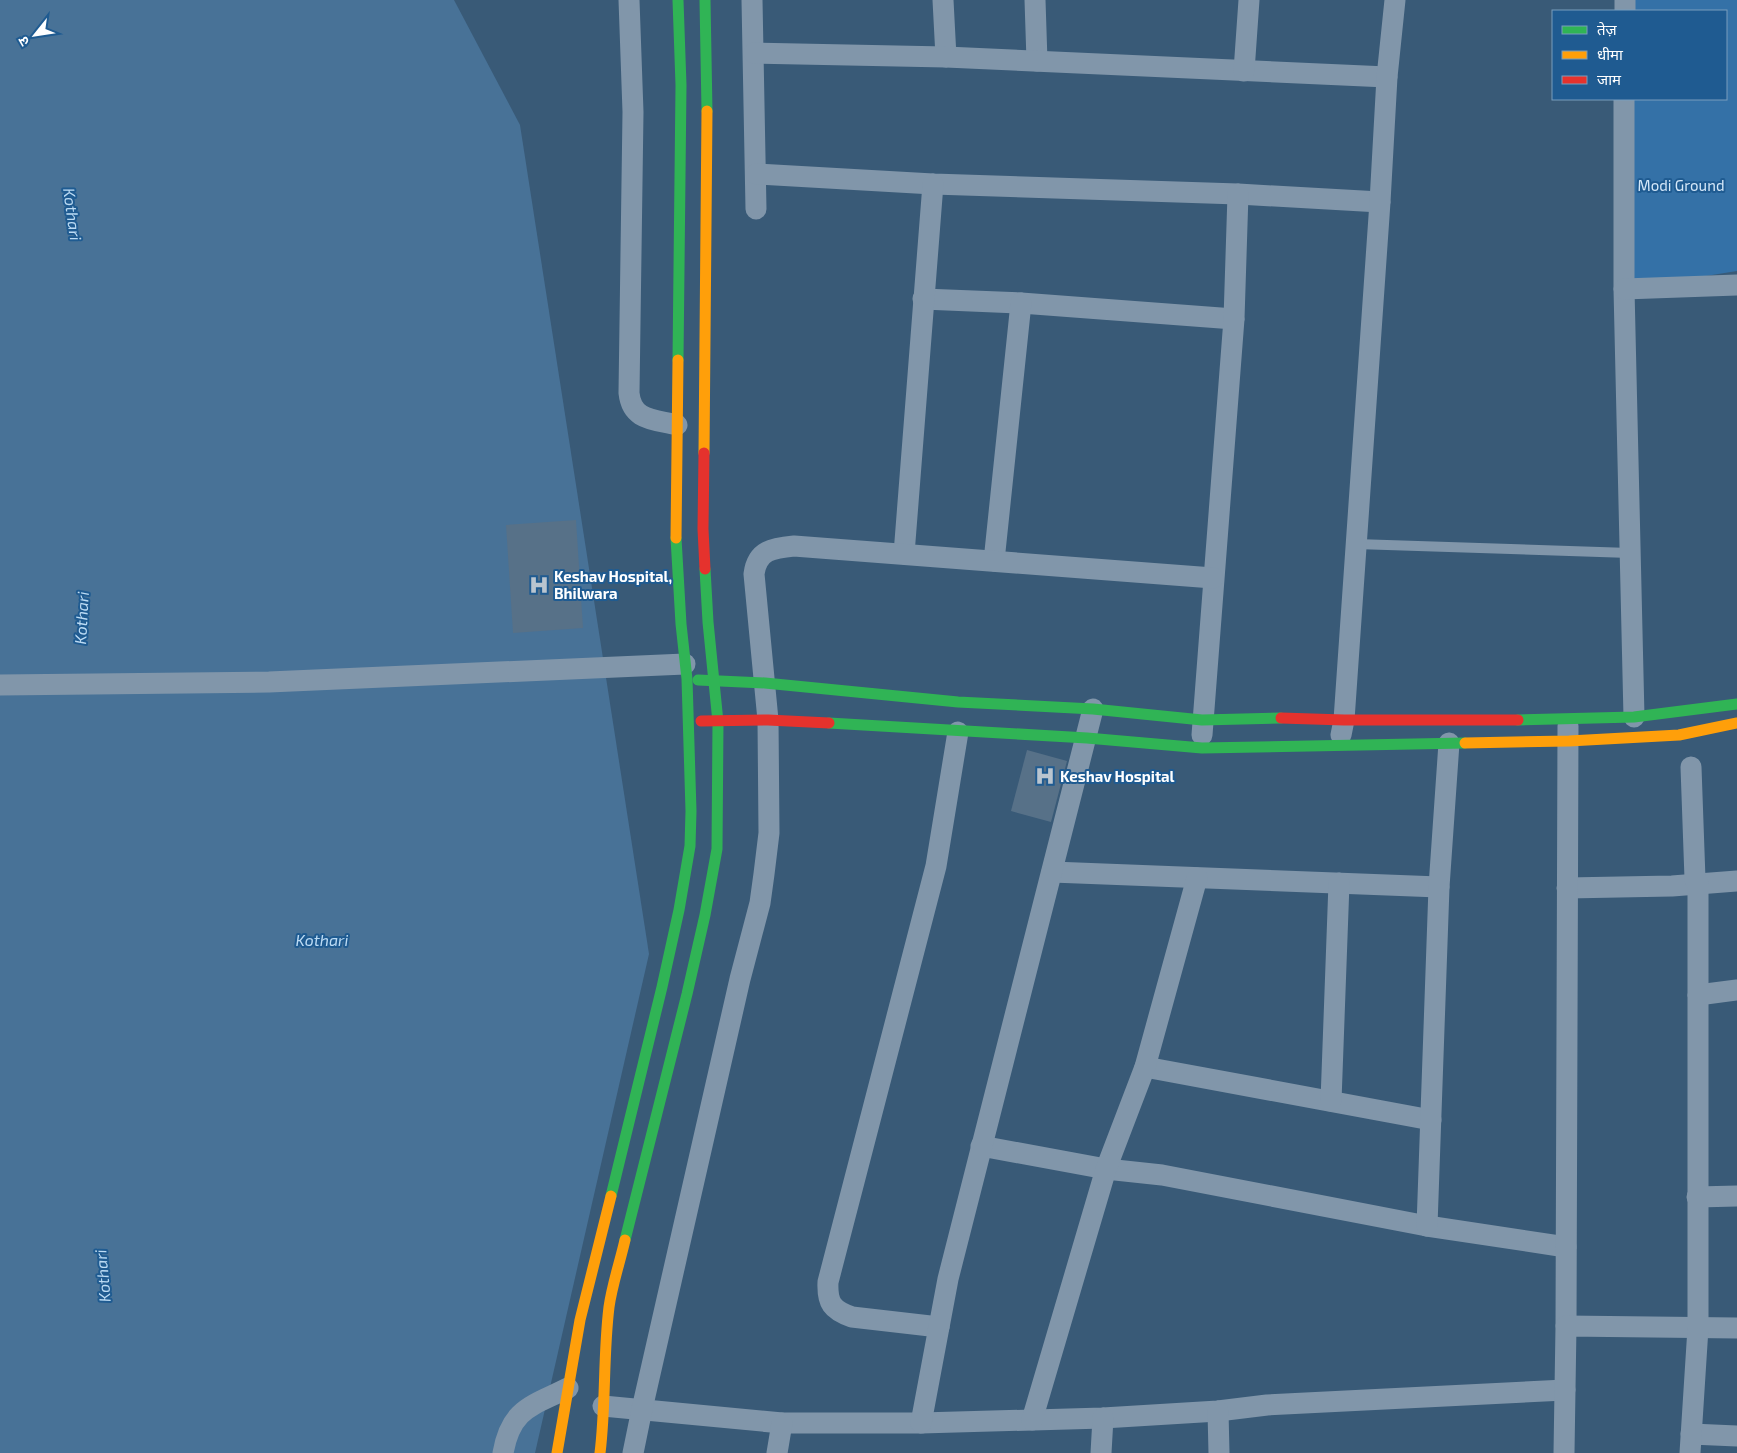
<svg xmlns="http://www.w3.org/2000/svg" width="1737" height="1453" font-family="'Exo 2','Noto Sans Devanagari',sans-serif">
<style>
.green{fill:#3471a7}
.water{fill:#487297}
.building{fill:#577188}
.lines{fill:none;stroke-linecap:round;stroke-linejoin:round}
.lane{stroke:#8196aa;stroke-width:10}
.street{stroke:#8196aa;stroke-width:21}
.fast{stroke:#30b455;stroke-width:11}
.slow{stroke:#ff9f0a;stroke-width:11}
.jam{stroke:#e5322d;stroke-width:11}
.labels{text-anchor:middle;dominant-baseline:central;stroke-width:4;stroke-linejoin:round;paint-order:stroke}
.park-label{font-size:15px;fill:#d6e9fa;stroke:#1f5b91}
.poi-label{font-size:15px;font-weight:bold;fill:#fff;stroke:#1f5b91;text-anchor:start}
.water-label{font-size:16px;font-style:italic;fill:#bcdbf4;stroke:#1f5b91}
</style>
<rect width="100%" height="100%" fill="#395a77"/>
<polygon class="green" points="1625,0 1737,0 1737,271 1624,289 1624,99 1726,99 1726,11 1625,11"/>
<polygon class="water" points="0,0 454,0 520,125 649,954 535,1453 0,1453"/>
<g class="building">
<polygon points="576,520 583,628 513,633 506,525"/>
<polygon points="1027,750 1067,761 1051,822 1011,811"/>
</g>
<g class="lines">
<polyline class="lane" points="1356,544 1630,553"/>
<g class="street">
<path d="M 629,0 L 633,112 L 629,393 C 632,421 654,419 677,425"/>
<polyline points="752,0 756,209"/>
<polyline points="943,0 946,57"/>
<polyline points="1035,0 1037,61"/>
<polyline points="1625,11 1625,0"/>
<polyline points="754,53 946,57 1387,77"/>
<polyline points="1244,71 1249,0"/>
<polyline points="1624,99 1624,289 1634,717"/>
<polyline points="756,174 933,184 1238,194 1380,202"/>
<polyline points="1624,289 1737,285"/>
<polyline points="923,299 1021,303 1234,319"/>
<polyline points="904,554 933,184"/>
<polyline points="994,561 1021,303"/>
<polyline points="0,685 269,682 685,664"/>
<polyline points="1202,735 1234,319 1238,194"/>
<polyline points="1341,735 1344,720 1380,202 1387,77 1395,0"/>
<polyline points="1052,872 1439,887"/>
<polyline points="1567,888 1672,886 1737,881"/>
<polyline points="1698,995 1737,990"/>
<polyline points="1145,1067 1431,1120"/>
<polyline points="1331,1101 1339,883"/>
<polyline points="981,1146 1106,1169 1162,1175 1427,1226 1566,1247"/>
<polyline points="1697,1197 1737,1196"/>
<polyline points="1427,1226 1439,887 1449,743"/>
<polyline points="1566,1326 1568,726"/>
<path d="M 939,1327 L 852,1317 C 832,1310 827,1303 828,1282 L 936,866 L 958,732"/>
<polyline points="603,1406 782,1423 921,1423 1103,1418 1218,1411 1267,1405 1565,1390"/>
<polyline points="1218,1411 1219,1453"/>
<polyline points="1032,1420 1106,1169 1145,1067 1197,878"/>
<polyline points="921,1423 948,1279 1093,709"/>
<polyline points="1691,1434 1737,1436"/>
<path d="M 503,1453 C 511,1408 532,1406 568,1388"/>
<path d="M 633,1453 L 642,1409 L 740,979 L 760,903 L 764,874 L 769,833 L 768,720 L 754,574 C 757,550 773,548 794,546 L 1213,578"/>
<polyline points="777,1453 782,1423"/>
<polyline points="1101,1453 1103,1418"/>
<polyline points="1564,1453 1566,1326 1737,1328"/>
<polyline points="1690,1453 1698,1328 1698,884 1695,879 1691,767"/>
</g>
<g class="fast">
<polyline points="705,0 707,111"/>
<polyline points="678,360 681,85 678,0"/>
<polyline points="698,680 765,683 958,702 1093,709 1202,720 1281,718"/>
<polyline points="1518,720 1634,717 1737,704"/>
<polyline points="829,723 1087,738 1202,748 1465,743"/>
<polyline points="611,1196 662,987 679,910 690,846 691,811 687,679 681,624 676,538"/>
<polyline points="625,1240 687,994 705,915 717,849 718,722 708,622 705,569"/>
</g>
<g class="slow">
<polyline points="704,453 707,111"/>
<polyline points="676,538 678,360"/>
<polyline points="1465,743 1569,741 1679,735 1737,723"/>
<polyline points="557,1453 580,1320 611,1196"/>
<path d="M 600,1453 C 606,1405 603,1356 609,1307 C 612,1285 620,1262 625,1240"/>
</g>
<g class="jam">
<polyline points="704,453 703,529 705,569"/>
<polyline points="1281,718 1344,720 1518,720"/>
<polyline points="701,721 768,720 829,723"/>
</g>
</g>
<defs>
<symbol id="hospital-bare" viewBox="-9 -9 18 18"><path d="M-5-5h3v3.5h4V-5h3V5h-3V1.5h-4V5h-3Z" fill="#bac5cf" stroke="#1f5b91" stroke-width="2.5" paint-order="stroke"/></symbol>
</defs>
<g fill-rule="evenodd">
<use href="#hospital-bare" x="525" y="571" width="28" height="28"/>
<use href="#hospital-bare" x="1031" y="762" width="28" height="28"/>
</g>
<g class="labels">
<g class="park-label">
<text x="1681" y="185">Modi Ground</text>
</g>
<g class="poi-label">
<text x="554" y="576">Keshav Hospital,<tspan x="554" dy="17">Bhilwara</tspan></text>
<text x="1060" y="776">Keshav Hospital</text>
</g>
<g class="water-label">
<text transform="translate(73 214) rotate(82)">Kothari</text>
<text transform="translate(81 618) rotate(-87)">Kothari</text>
<text x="322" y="939">Kothari</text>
<text transform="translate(102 1276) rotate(-95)">Kothari</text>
</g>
</g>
<rect x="1552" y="10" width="175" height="90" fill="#1f5b91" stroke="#799dbd"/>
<rect x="1562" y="26" width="25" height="8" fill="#30b455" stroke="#799dbd"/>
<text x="1597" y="35" font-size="15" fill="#ffffff">तेज़</text>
<rect x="1562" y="51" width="25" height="8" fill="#ff9f0a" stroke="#799dbd"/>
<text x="1597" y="60" font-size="15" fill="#ffffff">धीमा</text>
<rect x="1562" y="76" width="25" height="8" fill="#e5322d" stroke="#799dbd"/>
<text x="1597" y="85" font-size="15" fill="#ffffff">जाम</text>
<g transform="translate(35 35) rotate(240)" stroke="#1f5b91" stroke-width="4" paint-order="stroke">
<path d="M0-4L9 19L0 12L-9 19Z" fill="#ffffff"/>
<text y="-8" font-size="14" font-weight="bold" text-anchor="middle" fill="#ffffff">उ</text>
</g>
</svg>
